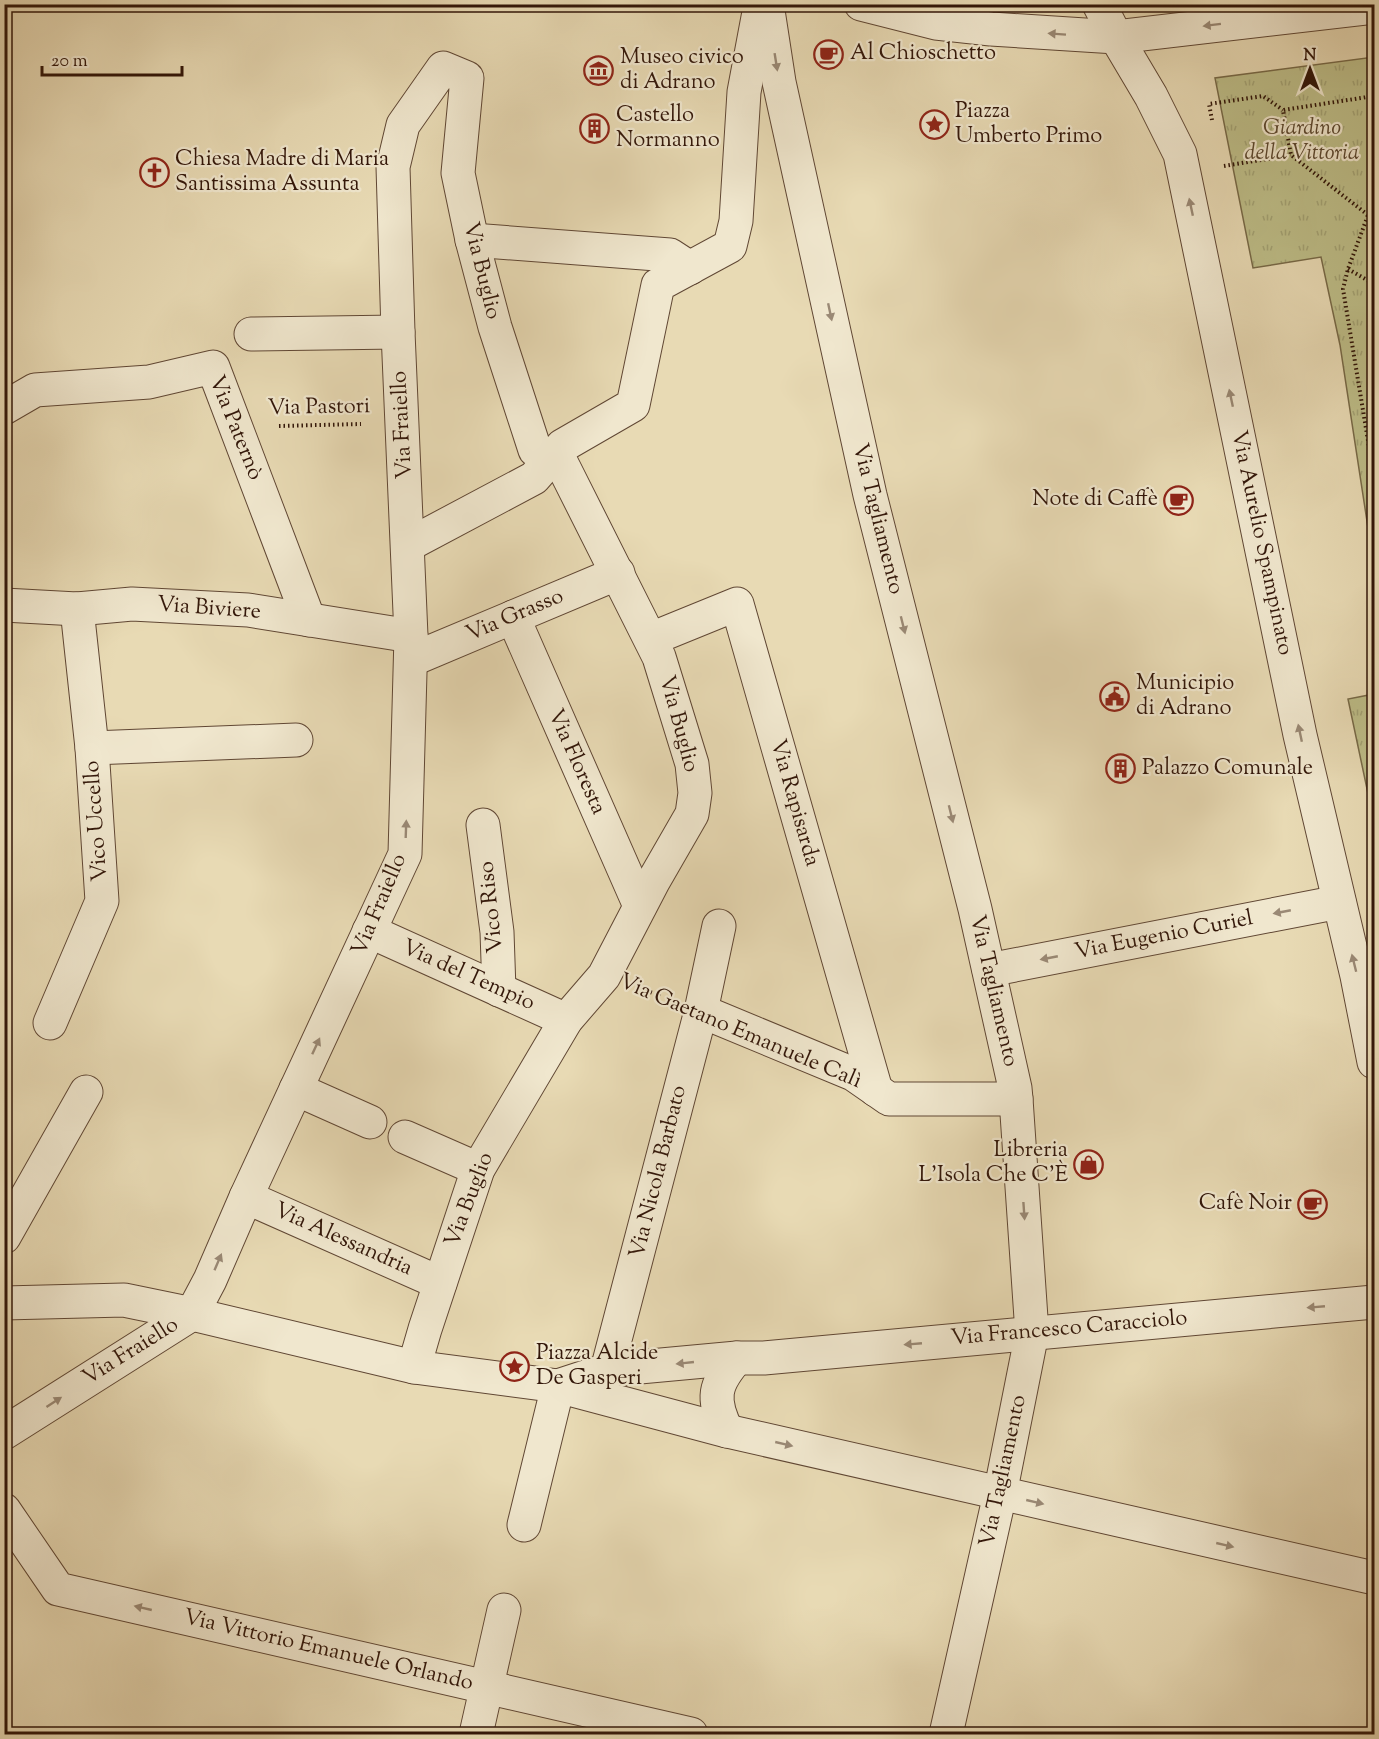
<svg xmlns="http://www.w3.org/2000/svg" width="1379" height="1739" font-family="'Sorts Mill Goudy',serif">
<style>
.grass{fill:url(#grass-tufts);stroke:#786a48;stroke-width:1.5}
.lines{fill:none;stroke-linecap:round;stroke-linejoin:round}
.minor-casing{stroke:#604734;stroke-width:35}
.path{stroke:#321609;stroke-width:4;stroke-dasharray:1.5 3;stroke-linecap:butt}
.minor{stroke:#f0e7ce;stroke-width:33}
.oneway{fill:#9a8975}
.labels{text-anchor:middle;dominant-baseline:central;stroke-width:4.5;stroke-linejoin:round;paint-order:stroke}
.poi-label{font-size:22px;fill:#321609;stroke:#f0e7ce;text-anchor:start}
.park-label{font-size:22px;font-style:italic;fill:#5c482f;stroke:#f0e7ce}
.street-label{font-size:22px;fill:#321609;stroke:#f0e7ce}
</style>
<defs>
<pattern id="grass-tufts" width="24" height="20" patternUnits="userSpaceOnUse" patternTransform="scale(1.5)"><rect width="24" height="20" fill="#bdbd88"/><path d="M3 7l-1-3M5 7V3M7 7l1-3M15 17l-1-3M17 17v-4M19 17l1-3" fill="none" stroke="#a3a274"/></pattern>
</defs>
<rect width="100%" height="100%" fill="#e8dab4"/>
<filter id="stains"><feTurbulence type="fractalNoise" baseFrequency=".00333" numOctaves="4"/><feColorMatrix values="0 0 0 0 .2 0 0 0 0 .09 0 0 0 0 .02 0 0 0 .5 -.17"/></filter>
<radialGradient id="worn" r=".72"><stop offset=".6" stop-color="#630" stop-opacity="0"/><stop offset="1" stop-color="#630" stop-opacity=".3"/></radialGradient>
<g class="grass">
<polygon points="1374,57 1374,567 1340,345 1321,257 1253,268 1215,78"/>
<polygon points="1374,694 1374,822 1348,699"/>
</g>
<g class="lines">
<defs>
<g id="minor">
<polyline points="767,4 779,82 870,495 975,909 1015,1088 1016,1099 1032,1333 1000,1494 946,1734"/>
<polyline points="861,4 936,23 991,29 1116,37 1374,7"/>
<polyline points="1099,4 1116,37 1151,96 1180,154 1300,735 1357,976 1374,1062"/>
<polyline points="472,240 670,255 690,268"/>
<polyline points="251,334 398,332"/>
<polyline points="4,408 35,390 149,382 213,367 309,620"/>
<polyline points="408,545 534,478 562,446 633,405 658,285 730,246 736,221 744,92 759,12"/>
<polyline points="4,605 77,609 132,604 248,610 411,636"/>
<polyline points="513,617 640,906"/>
<polyline points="651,639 737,604 876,1090"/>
<polyline points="411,660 618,573"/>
<polyline points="92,748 296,740"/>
<polyline points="483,825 497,932 499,990"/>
<polyline points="369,931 566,1020"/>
<polyline points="989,970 1339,902"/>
<polyline points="701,1011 853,1074 889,1099 1016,1099"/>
<polyline points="50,1023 102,901 92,748 77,609"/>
<polyline points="296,1089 370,1122"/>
<polyline points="405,1137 478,1169"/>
<polyline points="246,1197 440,1283"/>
<polyline points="4,1237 86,1092"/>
<polyline points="4,1303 124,1300 192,1314 414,1367 558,1386 727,1431 1374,1578"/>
<polyline points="607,1370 701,1011 719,926"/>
<polyline points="558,1386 607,1370 737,1358 764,1358 1374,1302"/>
<path d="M 727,1431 C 711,1399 714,1384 737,1358"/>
<polyline points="4,1433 192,1314 210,1280 246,1197 405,854 411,636 398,332 393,167 403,125 443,68 467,78 458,173 472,240 495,327 535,450 550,461 562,464 659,657 692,764 695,793 692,814 654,880 604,976 566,1020 478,1169 425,1329 414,1367"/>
<polyline points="4,1510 58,1589 691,1734"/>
<polyline points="524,1525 558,1386"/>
<polyline points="476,1734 504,1610"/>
</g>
</defs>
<use href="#minor" class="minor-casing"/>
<g class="path">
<polyline points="1212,120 1209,104 1263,96 1283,110"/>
<polyline points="1224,166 1291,155"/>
<polyline points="1374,199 1348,269 1343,289 1374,477"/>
<polyline points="1368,215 1291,155 1283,110 1374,96"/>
<polyline points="1348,269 1374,284"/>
<polyline points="279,426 361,424"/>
<polyline points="642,989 663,997"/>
</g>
<use href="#minor" class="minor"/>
</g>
<defs><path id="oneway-solid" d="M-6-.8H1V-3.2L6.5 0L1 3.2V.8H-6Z" transform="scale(1.5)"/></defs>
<g class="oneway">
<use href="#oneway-solid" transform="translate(1212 25) rotate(173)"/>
<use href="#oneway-solid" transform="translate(1057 34) rotate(-176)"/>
<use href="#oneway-solid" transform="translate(776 62) rotate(81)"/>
<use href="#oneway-solid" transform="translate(1191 207) rotate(-102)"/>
<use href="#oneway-solid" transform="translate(830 312) rotate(78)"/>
<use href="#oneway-solid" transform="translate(1231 398) rotate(-102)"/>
<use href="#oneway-solid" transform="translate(903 625) rotate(76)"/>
<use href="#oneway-solid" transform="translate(1300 733) rotate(-102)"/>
<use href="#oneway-solid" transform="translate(951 814) rotate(76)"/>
<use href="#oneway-solid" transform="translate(406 829) rotate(-88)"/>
<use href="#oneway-solid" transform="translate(1282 912) rotate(169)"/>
<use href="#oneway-solid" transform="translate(1049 958) rotate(169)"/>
<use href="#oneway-solid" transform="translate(1354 963) rotate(-104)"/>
<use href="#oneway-solid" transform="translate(316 1046) rotate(-65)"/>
<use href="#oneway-solid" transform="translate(1024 1211) rotate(86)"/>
<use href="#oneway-solid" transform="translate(218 1262) rotate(-67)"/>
<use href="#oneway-solid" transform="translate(1316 1307) rotate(175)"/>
<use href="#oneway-solid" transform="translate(913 1344) rotate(175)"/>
<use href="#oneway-solid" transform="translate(685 1363) rotate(174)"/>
<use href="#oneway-solid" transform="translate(54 1402) rotate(-33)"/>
<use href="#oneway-solid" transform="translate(784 1444) rotate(13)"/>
<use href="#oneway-solid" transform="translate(1035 1502) rotate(13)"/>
<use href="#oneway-solid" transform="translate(1225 1545) rotate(13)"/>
<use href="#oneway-solid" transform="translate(143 1608) rotate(-167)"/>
</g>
<defs>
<symbol id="cafe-ring" viewBox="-11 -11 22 22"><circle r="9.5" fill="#f0e7ce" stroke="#8f2418" stroke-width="1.5"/><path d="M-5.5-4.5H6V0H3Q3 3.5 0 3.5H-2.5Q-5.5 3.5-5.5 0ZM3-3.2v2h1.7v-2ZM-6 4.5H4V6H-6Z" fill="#8f2418"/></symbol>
<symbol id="museum-ring" viewBox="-11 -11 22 22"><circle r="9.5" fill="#f0e7ce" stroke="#8f2418" stroke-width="1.5"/><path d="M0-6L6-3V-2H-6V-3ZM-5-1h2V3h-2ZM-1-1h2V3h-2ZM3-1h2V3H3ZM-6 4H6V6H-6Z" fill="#8f2418"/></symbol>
<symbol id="sight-ring" viewBox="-11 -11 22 22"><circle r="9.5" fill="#f0e7ce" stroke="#8f2418" stroke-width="1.5"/><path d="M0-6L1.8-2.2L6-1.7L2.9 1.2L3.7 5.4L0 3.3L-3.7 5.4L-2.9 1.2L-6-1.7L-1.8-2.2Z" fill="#8f2418"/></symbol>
<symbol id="building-ring" viewBox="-11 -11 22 22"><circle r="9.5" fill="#f0e7ce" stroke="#8f2418" stroke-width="1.5"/><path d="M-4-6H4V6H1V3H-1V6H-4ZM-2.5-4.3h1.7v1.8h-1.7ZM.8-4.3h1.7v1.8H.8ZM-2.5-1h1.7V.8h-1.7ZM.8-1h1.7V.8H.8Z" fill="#8f2418"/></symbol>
<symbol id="church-ring" viewBox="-11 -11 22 22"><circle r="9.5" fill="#f0e7ce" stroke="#8f2418" stroke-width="1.5"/><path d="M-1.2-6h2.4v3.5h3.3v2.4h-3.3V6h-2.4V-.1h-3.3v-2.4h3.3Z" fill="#8f2418"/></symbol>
<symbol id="civic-ring" viewBox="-11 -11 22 22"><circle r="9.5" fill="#f0e7ce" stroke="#8f2418" stroke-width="1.5"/><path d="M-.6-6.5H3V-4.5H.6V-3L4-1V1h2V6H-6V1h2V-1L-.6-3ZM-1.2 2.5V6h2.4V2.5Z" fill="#8f2418"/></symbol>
<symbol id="shop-ring" viewBox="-11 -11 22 22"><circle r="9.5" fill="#f0e7ce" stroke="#8f2418" stroke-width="1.5"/><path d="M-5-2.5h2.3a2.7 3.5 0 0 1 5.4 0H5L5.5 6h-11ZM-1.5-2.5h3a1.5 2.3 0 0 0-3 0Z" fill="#8f2418"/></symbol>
</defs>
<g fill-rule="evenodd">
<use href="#cafe-ring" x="812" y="38" width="33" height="33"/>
<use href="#museum-ring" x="582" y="54" width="33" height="33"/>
<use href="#sight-ring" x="918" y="108" width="33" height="33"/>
<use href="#building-ring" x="578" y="112" width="33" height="33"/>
<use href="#church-ring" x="138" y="156" width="33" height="33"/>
<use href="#cafe-ring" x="1162" y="484" width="33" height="33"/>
<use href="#civic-ring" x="1098" y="680" width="33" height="33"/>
<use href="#building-ring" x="1104" y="752" width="33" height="33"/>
<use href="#shop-ring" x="1072" y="1148" width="33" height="33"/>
<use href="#cafe-ring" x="1296" y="1188" width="33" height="33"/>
<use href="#sight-ring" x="498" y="1350" width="33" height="33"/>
</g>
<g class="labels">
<g class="poi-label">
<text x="850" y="54">Al Chioschetto</text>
<text x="620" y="58">Museo civico<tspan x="620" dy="25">di Adrano</tspan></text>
<text x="955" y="112">Piazza<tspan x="955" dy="25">Umberto Primo</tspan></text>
<text x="616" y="116">Castello<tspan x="616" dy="25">Normanno</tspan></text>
<text x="175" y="160">Chiesa Madre di Maria<tspan x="175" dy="25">Santissima Assunta</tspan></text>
<text x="1158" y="500" text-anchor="end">Note di Caffè</text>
<text x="1136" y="684">Municipio<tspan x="1136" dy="25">di Adrano</tspan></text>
<text x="1142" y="769">Palazzo Comunale</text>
<text x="1068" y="1151" text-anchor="end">Libreria<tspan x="1068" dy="25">L'Isola Che C'È</tspan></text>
<text x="1292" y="1204" text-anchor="end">Cafè Noir</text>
<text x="536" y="1354">Piazza Alcide<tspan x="536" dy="25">De Gasperi</tspan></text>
</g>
<g class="park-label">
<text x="1302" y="129">Giardino<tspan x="1302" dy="25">della Vittoria</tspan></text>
</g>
<g class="street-label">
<text transform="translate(481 271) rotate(76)">Via Buglio</text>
<text transform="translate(319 408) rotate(-1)">Via Pastori</text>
<text transform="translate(403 425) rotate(-93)">Via Fraiello</text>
<text transform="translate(235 428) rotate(68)">Via Paternò</text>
<text transform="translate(877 519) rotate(76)">Via Tagliamento</text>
<text transform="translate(1261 543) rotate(78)">Via Aurelio Spampinato</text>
<text transform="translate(209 609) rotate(4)">Via Biviere</text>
<text transform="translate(515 616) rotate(-23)">Via Grasso</text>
<text transform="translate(678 724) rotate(75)">Via Buglio</text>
<text transform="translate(576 762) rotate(66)">Via Floresta</text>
<text transform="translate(794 803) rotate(74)">Via Rapisarda</text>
<text transform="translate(97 821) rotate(-94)">Vico Uccello</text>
<text transform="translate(380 905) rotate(-67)">Via Fraiello</text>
<text transform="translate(492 907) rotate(-96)">Vico Riso</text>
<text transform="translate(1164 936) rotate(-11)">Via Eugenio Curiel</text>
<text transform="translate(468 976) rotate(24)">Via del Tempio</text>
<text transform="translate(993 991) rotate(77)">Via Tagliamento</text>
<text transform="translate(740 1032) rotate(23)">Via Gaetano Emanuele Calì</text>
<text transform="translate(659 1172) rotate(-76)">Via Nicola Barbato</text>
<text transform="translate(470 1200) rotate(-69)">Via Buglio</text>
<text transform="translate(343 1240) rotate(24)">Via Alessandria</text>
<text transform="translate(1069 1329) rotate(-5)">Via Francesco Caracciolo</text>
<text transform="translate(131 1352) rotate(-32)">Via Fraiello</text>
<text transform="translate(1004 1471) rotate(-78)">Via Tagliamento</text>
<text transform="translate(328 1651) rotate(13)">Via Vittorio Emanuele Orlando</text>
</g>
</g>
<rect width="1379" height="1739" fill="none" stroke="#e8dab4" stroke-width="24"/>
<rect x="6" y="6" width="1367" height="1727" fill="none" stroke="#321609" stroke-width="3"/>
<rect x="12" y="12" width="1355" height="1715" fill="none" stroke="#321609" stroke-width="1.5"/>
<g transform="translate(1310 69)" stroke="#f0e7ce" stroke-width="4.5" paint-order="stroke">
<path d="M0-4.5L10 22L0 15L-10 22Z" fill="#321609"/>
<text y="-9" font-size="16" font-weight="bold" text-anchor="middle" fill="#321609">N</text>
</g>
<path d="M42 66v9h140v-9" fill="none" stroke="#321609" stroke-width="3"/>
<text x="51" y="66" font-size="18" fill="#321609" stroke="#f0e7ce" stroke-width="4.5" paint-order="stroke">20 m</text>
<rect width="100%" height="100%" filter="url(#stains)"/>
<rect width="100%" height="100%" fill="url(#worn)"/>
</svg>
